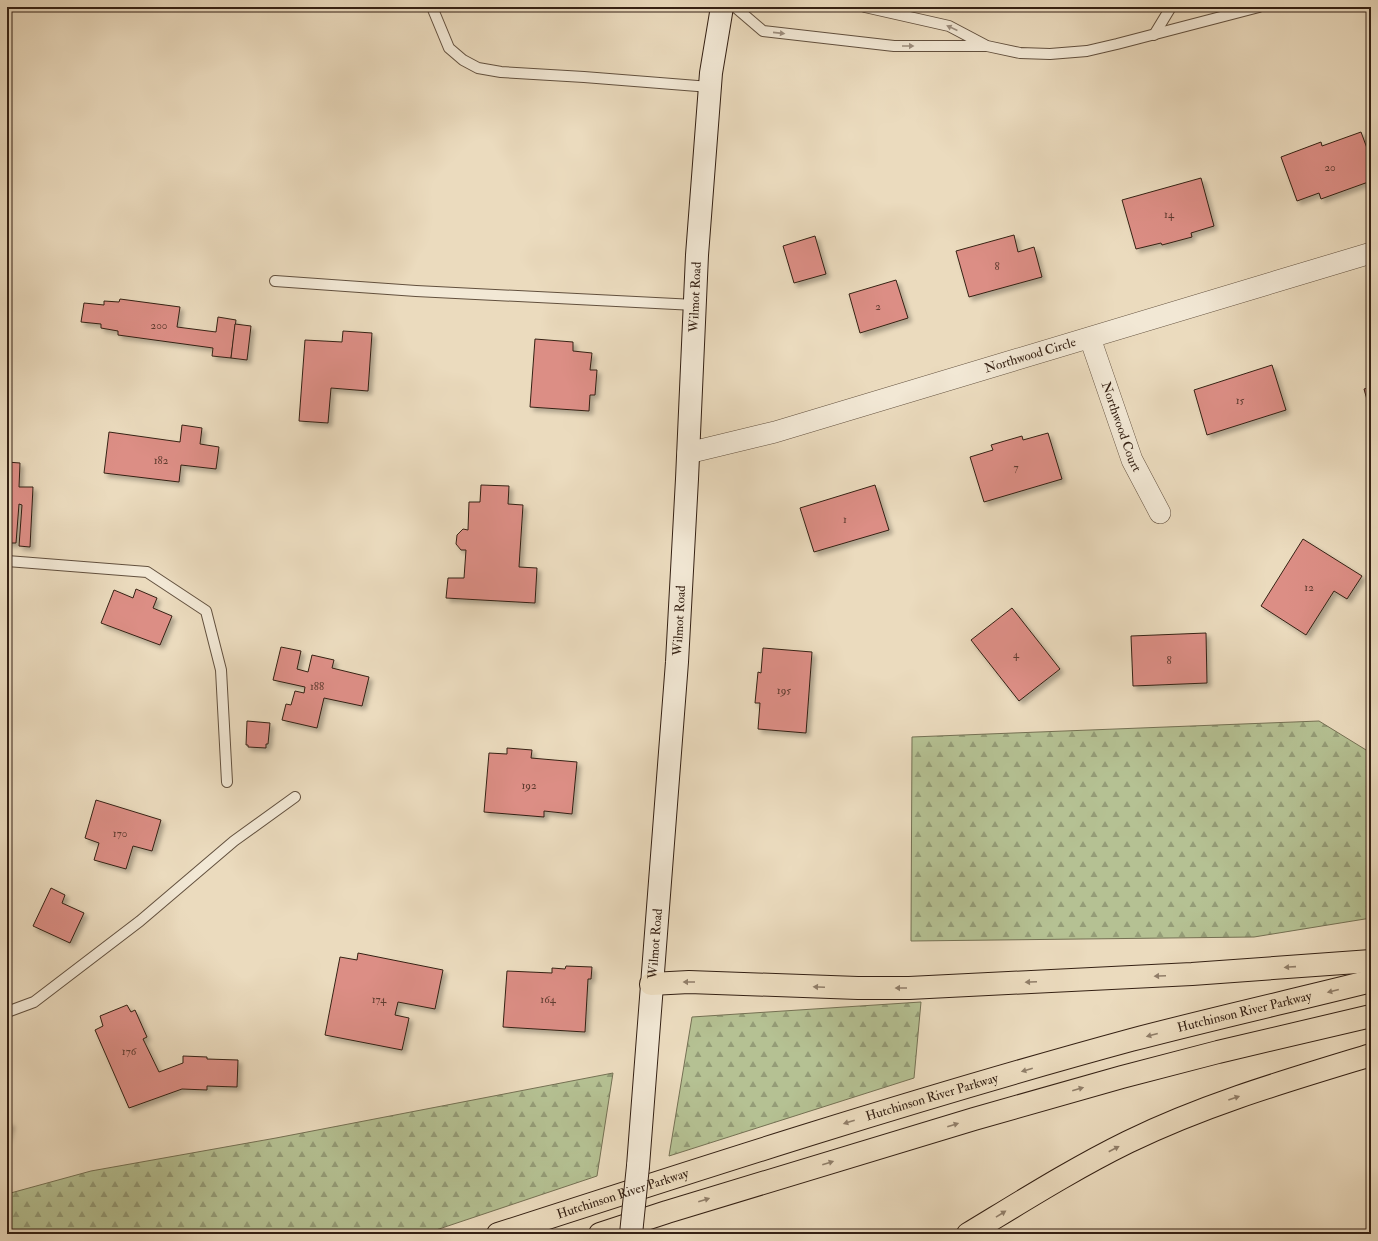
<svg xmlns="http://www.w3.org/2000/svg" width="1378" height="1241" font-family="'IM FELL Double Pica',serif">
<style>
.forest{fill:url(#forest-firs);stroke:#757154}
.building{fill:#dc8e85;stroke:#352114;filter:url(#shadow)}
.lines{fill:none;stroke-linecap:round;stroke-linejoin:round}
.lane-casing{stroke:#62503e;stroke-width:12}
.street-casing{stroke:#62503e;stroke-width:22}
.secondary-casing{stroke:#352114;stroke-width:24}
.highway-casing{stroke:#352114;stroke-width:24}
.lane{stroke:#f2e8d5;stroke-width:10}
.street{stroke:#f2e8d5;stroke-width:21}
.secondary{stroke:#f2e8d5;stroke-width:22}
.highway{stroke:#ebdbbe;stroke-width:22}
.secondary-bridge-casing{stroke:#352114;stroke-width:24;stroke-linecap:butt}
.secondary-bridge{stroke:#f2e8d5;stroke-width:22}
.oneway{fill:#9d8e7e}
.oneway2{fill:#907e69}
.labels{text-anchor:middle;dominant-baseline:central;stroke-width:3;stroke-linejoin:round;paint-order:stroke}
.number-label{font-size:11px;fill:#5f3c30}
.street-label{font-size:13px;fill:#352114;stroke:#f2e8d5}
</style>
<defs>
<pattern id="forest-firs" width="22" height="20" patternUnits="userSpaceOnUse"><rect width="22" height="20" fill="#b5c193"/><path d="M5 1l3.5 6h-7zM16 11l3.5 6h-7z" fill="#949c77"/></pattern>
<filter id="shadow"><feDropShadow dx="3.5" dy="3.5" stdDeviation="2" flood-color="#0004"/></filter>
</defs>
<rect width="100%" height="100%" fill="#ebdbbe"/>
<filter id="stains"><feTurbulence type="fractalNoise" baseFrequency=".005" numOctaves="4"/><feColorMatrix values="0 0 0 0 .2 0 0 0 0 .09 0 0 0 0 .02 0 0 0 .5 -.17"/></filter>
<radialGradient id="worn" r=".72"><stop offset=".6" stop-color="#630" stop-opacity="0"/><stop offset="1" stop-color="#630" stop-opacity=".3"/></radialGradient>
<g class="forest">
<polygon points="1319,721 1371,753 1371,918 1254,937 911,941 912,737"/>
<polygon points="921,1002 914,1078 669,1156 692,1017"/>
<polygon points="613,1073 597,1176 424,1234 7,1234 7,1194 91,1171 276,1138"/>
</g>
<g class="building">
<polygon points="1361,132 1371,159 1371,181 1321,199 1319,193 1297,201 1281,157 1321,142 1322,146"/>
<polygon points="1201,178 1214,226 1191,233 1192,237 1162,245 1161,243 1136,249 1122,200"/>
<polygon points="1014,235 1018,252 1034,247 1042,277 969,297 956,251"/>
<polygon points="815,236 826,274 794,283 783,246"/>
<polygon points="896,280 908,318 860,333 849,294"/>
<polygon points="120,299 180,307 177,327 216,332 218,317 236,320 231,358 212,356 213,348 118,335 118,331 101,328 101,324 81,322 84,303 104,305 104,301 119,302"/>
<polygon points="235,324 251,326 247,360 231,358"/>
<polygon points="343,331 372,333 368,391 331,388 328,423 299,421 305,340 342,342"/>
<polygon points="535,339 573,342 573,351 592,353 590,370 597,370 595,395 590,395 589,411 530,407"/>
<polygon points="1272,365 1286,410 1207,435 1194,390"/>
<polygon points="1371,387 1371,414 1364,389"/>
<polygon points="182,425 202,428 200,444 219,447 216,469 181,465 179,482 104,473 109,432 180,442"/>
<polygon points="1048,433 1062,479 984,502 970,457 993,450 991,445 1022,436 1023,440"/>
<polygon points="7,462 20,463 19,487 33,487 30,547 19,546 22,505 19,504 16,543 7,543"/>
<polygon points="481,485 509,486 508,504 523,505 519,567 537,568 535,603 446,598 448,578 464,578 466,550 461,550 456,544 457,535 463,529 468,530 469,502 480,502"/>
<polygon points="875,485 889,530 814,552 800,508"/>
<polygon points="1303,539 1362,576 1347,599 1334,591 1306,635 1261,606"/>
<polygon points="136,589 157,598 153,608 172,616 160,645 101,623 114,590 133,598"/>
<polygon points="1012,608 1060,669 1019,701 971,640"/>
<polygon points="1206,633 1207,683 1133,686 1131,636"/>
<polygon points="281,647 301,651 297,669 308,672 312,655 334,660 332,668 369,677 362,706 324,698 317,728 282,720 286,704 291,705 295,691 304,693 305,687 273,680"/>
<polygon points="763,648 812,652 806,733 758,729 760,703 755,703 758,672 761,673"/>
<polygon points="247,721 270,723 268,744 266,744 266,748 248,747 248,745 246,745"/>
<polygon points="507,748 532,750 531,758 577,762 572,814 544,811 544,817 484,812 489,753 507,754"/>
<polygon points="96,800 161,820 152,851 133,846 126,869 94,860 99,843 85,838"/>
<polygon points="51,888 65,895 62,903 84,913 70,943 33,926"/>
<polygon points="358,953 443,970 435,1009 398,1002 395,1015 409,1018 402,1050 325,1035 340,957 357,960"/>
<polygon points="566,966 592,967 591,979 588,979 585,1032 503,1027 507,971 552,973 552,968 565,969"/>
<polygon points="127,1005 131,1012 135,1010 147,1037 143,1039 159,1072 183,1063 183,1056 207,1057 207,1059 238,1060 237,1087 207,1086 207,1090 182,1089 129,1108 95,1030 103,1026 100,1016"/>
<polygon points="7,1122 11,1123 7,1139"/>
</g>
<g class="lines">
<defs>
<g id="lane">
<polyline points="432,7 449,48 463,60 478,68 501,72 584,77 710,87"/>
<polyline points="735,7 763,31 894,46 987,46 1020,53 1050,54 1087,51 1117,44 1259,7"/>
<polyline points="865,7 949,26 985,45"/>
<polyline points="1154,35 1171,7"/>
<polyline points="275,281 416,291 695,305"/>
<polyline points="7,561 147,572 206,611 221,670 227,782"/>
<polyline points="7,1012 34,1002 140,921 234,841 295,797"/>
</g>
<g id="street">
<path id="s1" d="M 1090,338 L 1132,460 L 1160,513"/>
<path id="s2" d="M 688,453 L 775,432 L 1371,253"/>
</g>
<g id="secondary">
<path id="s3" d="M 638,1166 L 677,662 L 687,479 L 697,255 L 711,73 L 722,7"/>
</g>
<g id="highway">
<polyline points="651,984 689,982 858,988 909,988 1192,974 1371,961"/>
<path id="s4" d="M 498,1234 C 708,1166 918,1098 1131,1040 C 1211,1019 1291,1001 1371,981"/>
<polyline points="600,1234 667,1212 974,1119 1122,1077 1218,1052 1371,1016"/>
<path d="M 968,1234 C 1021,1202 1073,1169 1128,1142 C 1206,1104 1289,1080 1371,1055"/>
</g>
</defs>
<use href="#lane" class="lane-casing"/>
<use href="#street" class="street-casing"/>
<use href="#secondary" class="secondary-casing"/>
<use href="#highway" class="highway-casing"/>
<use href="#lane" class="lane"/>
<use href="#street" class="street"/>
<use href="#secondary" class="secondary"/>
<use href="#highway" class="highway"/>
<defs>
<polyline id="secondary-bridge" points="631,1234 638,1166"/>
</defs>
<use href="#secondary-bridge" class="secondary-bridge-casing"/>
<use href="#secondary-bridge" class="secondary-bridge"/>
</g>
<defs><path id="oneway-solid" d="M-6-.8H1V-3.2L6.5 0L1 3.2V.8H-6Z"/></defs>
<g class="oneway">
<use href="#oneway-solid" transform="translate(952 28) rotate(-155)"/>
<use href="#oneway-solid" transform="translate(779 33) rotate(6)"/>
<use href="#oneway-solid" transform="translate(908 46)"/>
</g>
<g class="oneway2">
<use href="#oneway-solid" transform="translate(1290 967) rotate(176)"/>
<use href="#oneway-solid" transform="translate(1160 976) rotate(177)"/>
<use href="#oneway-solid" transform="translate(689 982) rotate(180)"/>
<use href="#oneway-solid" transform="translate(1031 982) rotate(178)"/>
<use href="#oneway-solid" transform="translate(819 987) rotate(-178)"/>
<use href="#oneway-solid" transform="translate(901 988) rotate(180)"/>
<use href="#oneway-solid" transform="translate(1333 991) rotate(166)"/>
<use href="#oneway-solid" transform="translate(1152 1035) rotate(165)"/>
<use href="#oneway-solid" transform="translate(1027 1070) rotate(164)"/>
<use href="#oneway-solid" transform="translate(1078 1089) rotate(-16)"/>
<use href="#oneway-solid" transform="translate(1234 1098) rotate(-19)"/>
<use href="#oneway-solid" transform="translate(849 1122) rotate(163)"/>
<use href="#oneway-solid" transform="translate(953 1125) rotate(-17)"/>
<use href="#oneway-solid" transform="translate(1114 1149) rotate(-28)"/>
<use href="#oneway-solid" transform="translate(828 1163) rotate(-17)"/>
<use href="#oneway-solid" transform="translate(704 1200) rotate(-17)"/>
<use href="#oneway-solid" transform="translate(1001 1214) rotate(-32)"/>
</g>
<g class="labels">
<g class="number-label">
<text x="1330" y="167">20</text>
<text x="1169" y="214">14</text>
<text x="997" y="266">8</text>
<text x="878" y="306">2</text>
<text x="159" y="325">200</text>
<text x="1240" y="400">15</text>
<text x="161" y="460">182</text>
<text x="1016" y="467">7</text>
<text x="845" y="519">1</text>
<text x="1309" y="587">12</text>
<text x="1016" y="654">4</text>
<text x="1169" y="660">8</text>
<text x="317" y="686">188</text>
<text x="784" y="690">195</text>
<text x="529" y="785">192</text>
<text x="120" y="833">170</text>
<text x="379" y="999">174</text>
<text x="548" y="999">164</text>
<text x="129" y="1051">176</text>
</g>
<g class="street-label">
<text stroke="none"><textPath href="#s3" startOffset="871">Wilmot Road</textPath></text>
<text stroke="none"><textPath href="#s2" startOffset="356">Northwood Circle</textPath></text>
<text stroke="none"><textPath href="#s1" startOffset="94">Northwood Court</textPath></text>
<text stroke="none"><textPath href="#s3" startOffset="547">Wilmot Road</textPath></text>
<text stroke="none"><textPath href="#s3" startOffset="223">Wilmot Road</textPath></text>
<text stroke="none"><textPath href="#s4" startOffset="779">Hutchinson River Parkway</textPath></text>
<text stroke="none"><textPath href="#s4" startOffset="455">Hutchinson River Parkway</textPath></text>
<text stroke="none"><textPath href="#s4" startOffset="131">Hutchinson River Parkway</textPath></text>
</g>
</g>
<rect width="1378" height="1241" fill="none" stroke="#ebdbbe" stroke-width="24"/>
<rect x="8" y="8" width="1362" height="1225" fill="none" stroke="#352114" stroke-width="2"/>
<rect x="12" y="12" width="1354" height="1217" fill="none" stroke="#352114"/>
<rect width="100%" height="100%" filter="url(#stains)"/>
<rect width="100%" height="100%" fill="url(#worn)"/>
</svg>
